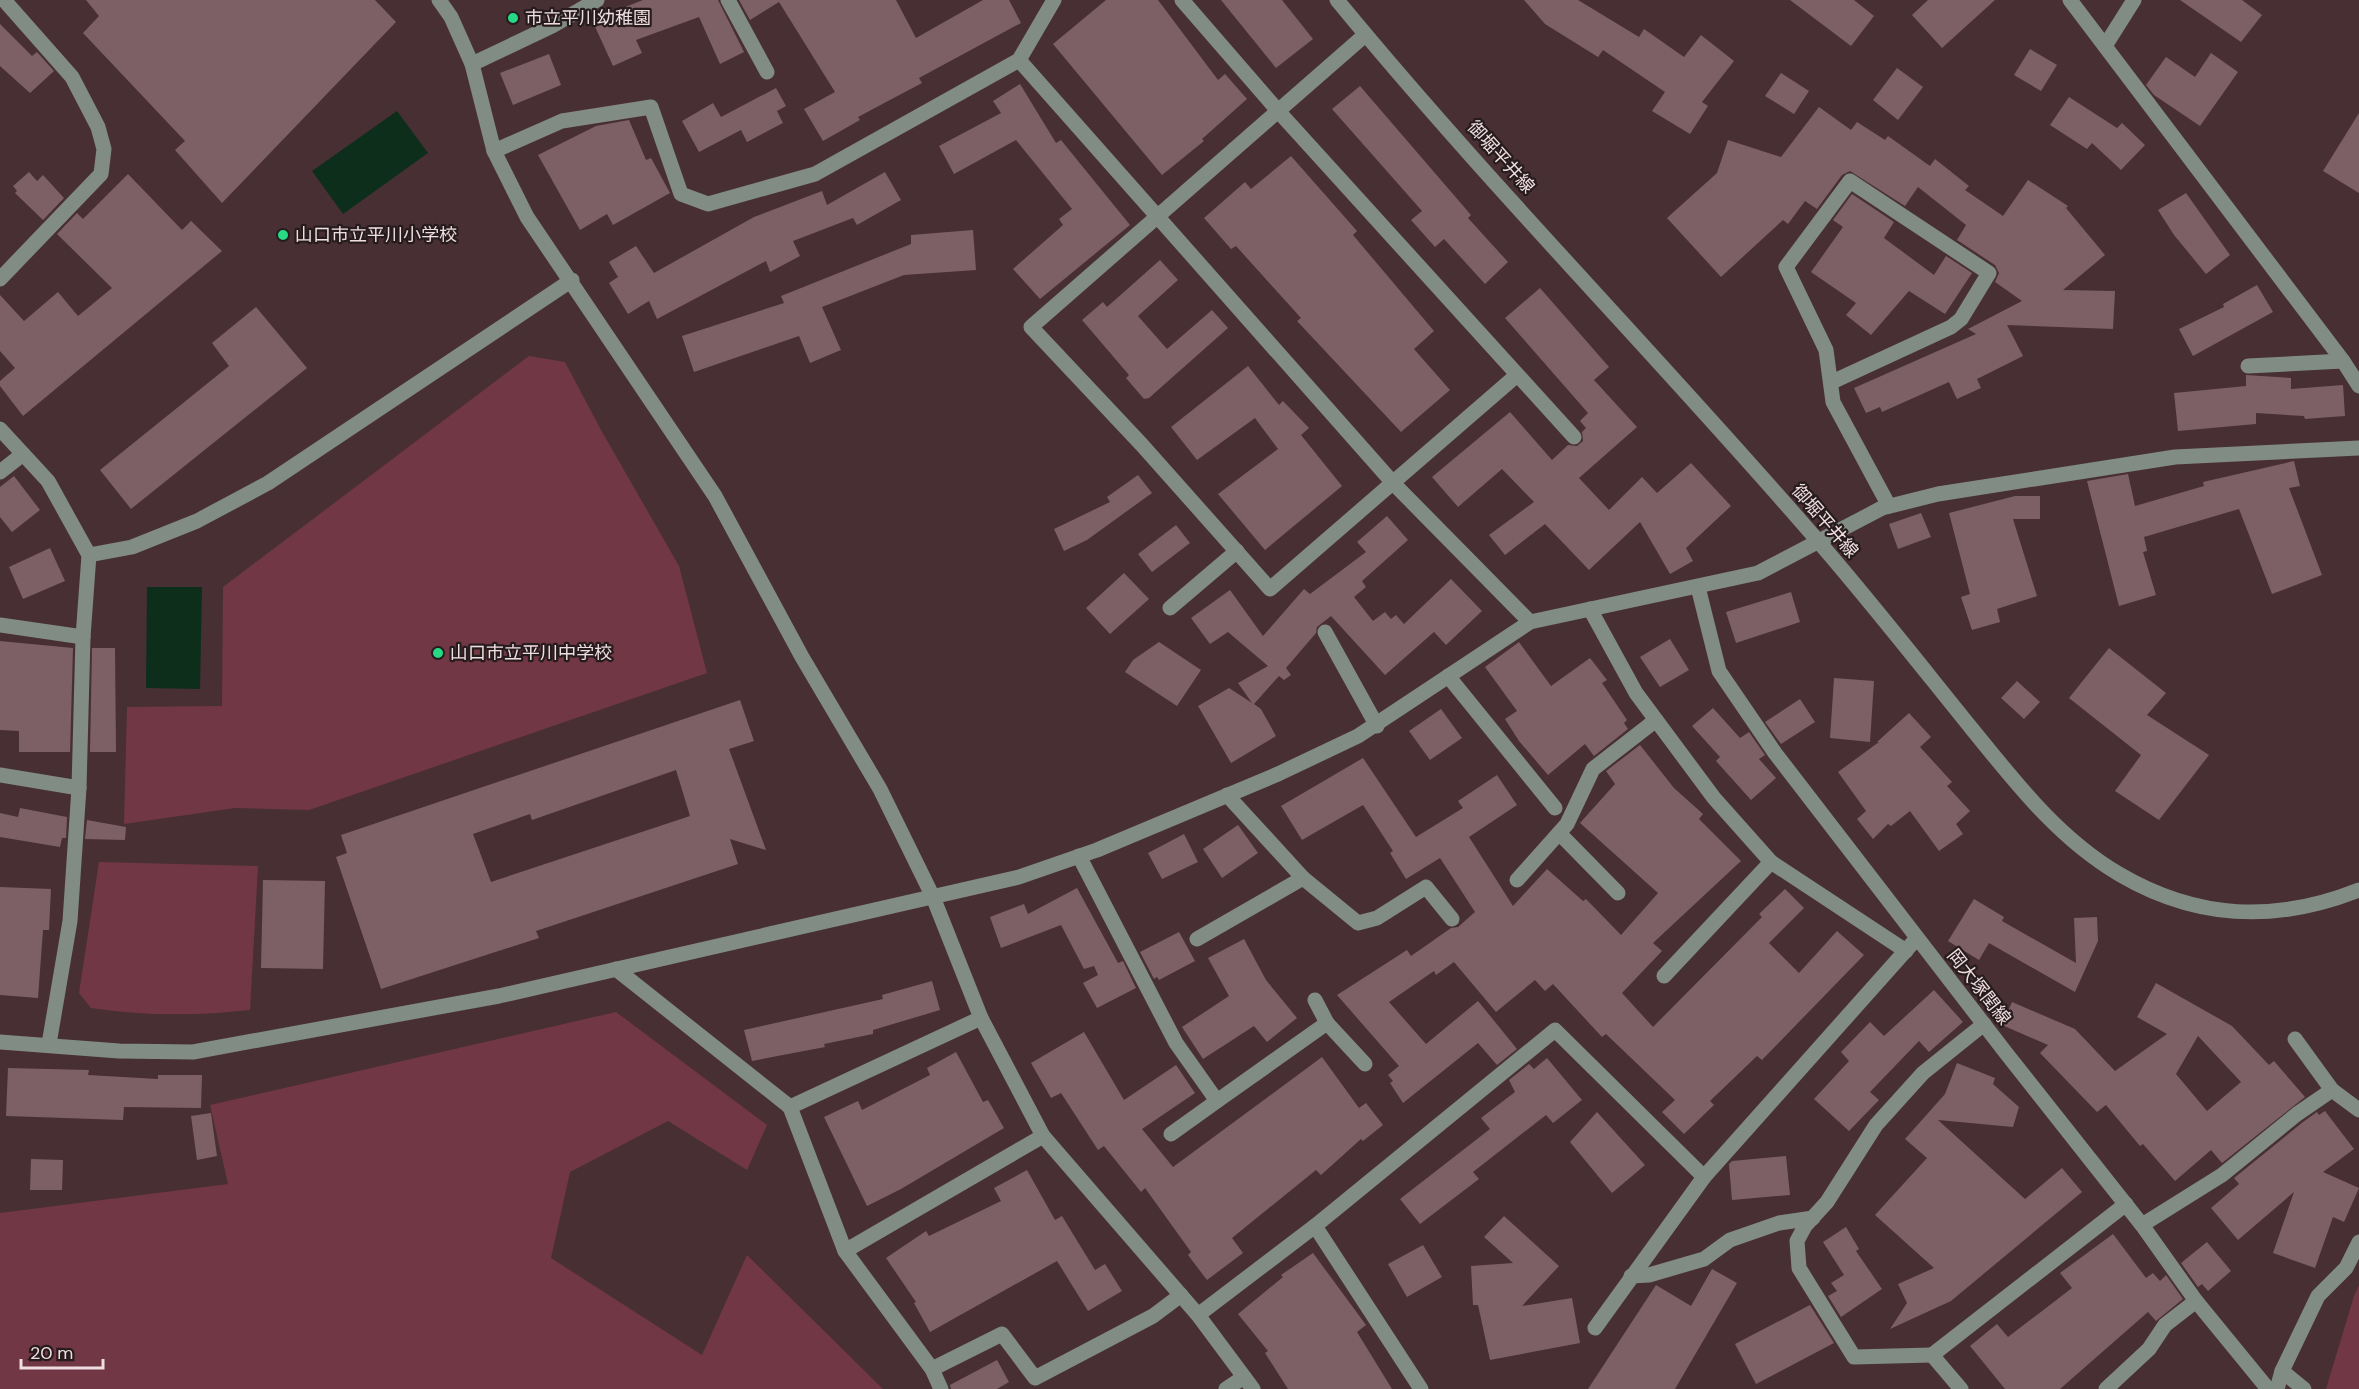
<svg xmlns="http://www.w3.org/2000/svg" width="2359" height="1389" font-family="'DM Sans','Noto Sans JP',sans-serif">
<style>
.green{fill:#713744}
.water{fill:#0c2e1b}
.building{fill:#7c6065;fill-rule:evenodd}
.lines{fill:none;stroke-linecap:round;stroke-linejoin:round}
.minor{stroke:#818c85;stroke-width:15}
.poi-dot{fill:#27d885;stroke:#261b1d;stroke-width:2}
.labels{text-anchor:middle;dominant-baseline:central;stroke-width:4.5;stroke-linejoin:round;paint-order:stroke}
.poi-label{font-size:18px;fill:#efdee1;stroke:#261b1d;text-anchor:start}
.street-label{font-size:18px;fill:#efdee1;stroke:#261b1d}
</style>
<rect width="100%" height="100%" fill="#482f34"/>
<g class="green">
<polygon points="529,356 565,362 601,430 679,566 707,673 309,810 235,808 124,824 127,707 222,706 223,587"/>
<path d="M 99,862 L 258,866 L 250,1010 C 197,1016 143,1016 91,1008 L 79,993 Z"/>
<polygon points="616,1012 767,1125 747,1170 668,1121 570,1172 551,1258 702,1355 747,1255 883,1389 0,1389 0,1213 228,1184 210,1105"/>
<polygon points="2359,1285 2359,1389 2326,1389 2354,1296"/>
</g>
<g class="water">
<polygon points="397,111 428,153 343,214 312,171"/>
<polygon points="147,587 202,587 200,689 146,688"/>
</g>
<g class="building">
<polygon points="86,0 375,0 396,22 222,203 175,150 185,141 83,33 99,16"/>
<polygon points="643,0 718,0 744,52 720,64 699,17 636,40 642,53 613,66 592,20"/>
<polygon points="739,0 896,0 916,38 983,0 1009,0 1021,23 919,78 922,83 858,117 860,120 823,141 804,109 835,92 779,2 750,20"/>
<polygon points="1106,0 1158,0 1218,80 1225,74 1247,99 1202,139 1204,141 1162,175 1053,44"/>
<polygon points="1221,0 1282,0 1313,39 1276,68"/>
<polygon points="1524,0 1578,0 1639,37 1644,29 1684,57 1701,35 1734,61 1702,102 1708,106 1690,134 1652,111 1665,92 1603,50 1598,57 1545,24"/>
<polygon points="1790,0 1854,0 1874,16 1851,46"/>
<polygon points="1928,0 1995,0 1942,48 1912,15"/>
<polygon points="2180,0 2242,0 2262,15 2241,42"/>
<polygon points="0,24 32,56 37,52 54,71 30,93 0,66"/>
<polygon points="2030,49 2057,65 2041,91 2014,75"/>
<polygon points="2211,53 2238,72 2200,126 2154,95 2146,85 2166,57 2195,77"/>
<polygon points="549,54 561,85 513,105 500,73"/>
<polygon points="1897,68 1923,87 1898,120 1873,100"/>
<polygon points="1781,73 1809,91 1794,114 1765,96"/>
<polygon points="1020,84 1056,143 1061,140 1130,225 1040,299 1013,269 1063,225 1059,219 1072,209 1016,140 954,174 939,146 1001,113 993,101"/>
<polygon points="1360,86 1471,215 1468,218 1508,262 1485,284 1444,239 1435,247 1411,220 1422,211 1332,109"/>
<polygon points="776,88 786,106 777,111 783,123 747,142 741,130 699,152 682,121 713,103 721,117"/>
<polygon points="2069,97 2117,128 2122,123 2145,145 2121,170 2092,143 2087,149 2050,125"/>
<polygon points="1819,107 1851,130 1857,122 1885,140 1888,136 1930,166 1935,159 1969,186 1965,190 2003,216 2028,180 2068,206 2066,208 2105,255 2063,290 2115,291 2113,329 2007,325 2023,356 1977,379 1981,388 1957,399 1949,382 1882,412 1880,407 1866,413 1854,388 1976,334 1968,329 2022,301 1995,282 1999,273 1995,265 1957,240 1966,225 1918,187 1905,206 1850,171 1842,175 1817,209 1805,201 1788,224 1783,220 1721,277 1667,218 1717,173 1728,140 1781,157"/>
<polygon points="2359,113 2359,193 2323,171"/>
<polygon points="629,120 646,160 651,158 670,193 613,225 607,214 580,230 538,155 596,126"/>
<polygon points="1291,156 1357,231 1353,235 1434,331 1414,349 1450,390 1401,432 1297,321 1301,318 1236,246 1231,249 1204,218 1245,182 1251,189"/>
<polygon points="29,172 37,181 43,175 64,198 43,220 15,193 17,191 13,186"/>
<polygon points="885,172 901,200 857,225 853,218 793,241 800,256 770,272 766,261 657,319 649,301 628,314 609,283 618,277 609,262 636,246 654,273 754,217 822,191 827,205"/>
<polygon points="128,174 182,230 191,221 222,251 23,416 0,386 0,381 15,368 0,351 0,295 24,321 58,292 78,316 112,288 57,234 77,213 83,219"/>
<polygon points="2186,193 2230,255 2206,274 2174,235 2158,210"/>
<polygon points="1852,194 1894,222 1884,238 1934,275 1946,256 1972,273 1945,314 1909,291 1871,335 1846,315 1856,303 1811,272 1843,227 1833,220"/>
<polygon points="973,230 976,270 904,275 822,307 841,350 810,363 799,336 694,372 682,336 784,303 781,296 911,244 911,235"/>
<polygon points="1160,260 1178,280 1138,316 1167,349 1212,310 1228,328 1149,398 1144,399 1126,378 1129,375 1082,320 1103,302 1107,307"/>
<polygon points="2257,285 2273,312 2193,356 2179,329 2224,307 2223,304"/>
<polygon points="1540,288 1609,367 1594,380 1637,427 1579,478 1609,510 1642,477 1657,493 1691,463 1731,506 1686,548 1693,561 1670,574 1640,522 1589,570 1545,524 1505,555 1489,535 1534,502 1502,469 1458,507 1432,477 1510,412 1552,460 1568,445 1577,446 1583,441 1582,432 1586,428 1580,421 1588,413 1505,318"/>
<polygon points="256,307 307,368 131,509 100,470 229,366 212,343"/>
<polygon points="1248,366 1279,405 1283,401 1309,428 1301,435 1342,486 1265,550 1218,494 1278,449 1255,418 1197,460 1171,427"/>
<polygon points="2246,375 2291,378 2291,389 2343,385 2345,416 2305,419 2304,416 2256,413 2256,424 2178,431 2174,393 2246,386"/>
<polygon points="2294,461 2300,486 2289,488 2322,575 2272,594 2239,509 2144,537 2147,551 2143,552 2156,595 2119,606 2087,481 2128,474 2135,506 2204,486 2203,482"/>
<polygon points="1138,475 1152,493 1087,540 1064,551 1054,529 1110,502 1107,497"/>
<polygon points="14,476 40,510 12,532 0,517 0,487"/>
<polygon points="2015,496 2040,496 2040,519 2013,519 2037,596 1997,609 2000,622 1972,630 1961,597 1970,594 1949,513"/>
<polygon points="1921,513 1931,537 1898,549 1889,524"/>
<polygon points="1387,516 1408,540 1362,581 1366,587 1354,597 1373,621 1385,612 1391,619 1396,615 1404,624 1451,579 1482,611 1446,645 1434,632 1385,675 1331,616 1317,627 1316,633 1286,668 1291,675 1284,680 1279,676 1254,704 1261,709 1276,736 1231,763 1198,706 1229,688 1252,703 1238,683 1268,666 1228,632 1210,644 1191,618 1230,590 1263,636 1304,589 1310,594 1366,552 1357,542"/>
<polygon points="1176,525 1190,543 1152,572 1138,554"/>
<polygon points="50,548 65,581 23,599 9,567"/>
<polygon points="1124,573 1149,599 1110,634 1086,608"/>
<polygon points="1791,592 1800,622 1736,643 1726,612"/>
<polygon points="1670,639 1689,670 1660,687 1640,657"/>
<polygon points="0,641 73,648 70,752 19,752 19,731 0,730"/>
<polygon points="1159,642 1201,670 1177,706 1125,672 1133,660"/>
<polygon points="1519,642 1551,686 1590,658 1607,680 1602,683 1627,720 1624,723 1628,729 1594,756 1585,744 1548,775 1519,741 1505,719 1517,711 1485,667"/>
<polygon points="92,648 115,648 116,752 90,752"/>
<polygon points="2109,648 2166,693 2147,715 2209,755 2159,820 2115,791 2141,755 2069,698"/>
<polygon points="1834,678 1874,681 1870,742 1830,738"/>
<polygon points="2017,681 2040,702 2024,719 2001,698"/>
<polygon points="1800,699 1815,722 1781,744 1765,722"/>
<path d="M 740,700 L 754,741 L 729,749 L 766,850 L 730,839 L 738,864 L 536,931 L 539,938 L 381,989 L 336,857 L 347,853 L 341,835 ZM 676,770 L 690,816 L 491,882 L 473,834 L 530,814 L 532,820 Z"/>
<polygon points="1713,708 1740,738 1749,732 1765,755 1759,759 1776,778 1751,800 1716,761 1720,757 1692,726"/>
<polygon points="1441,709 1462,738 1430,760 1409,731"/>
<polygon points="1909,713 1931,737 1920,747 1952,782 1947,786 1970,811 1956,824 1963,834 1939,851 1910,811 1891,826 1888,824 1873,839 1857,819 1866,811 1838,772 1879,742 1877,742"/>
<polygon points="1640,745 1674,788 1703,814 1699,819 1741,861 1653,943 1662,951 1622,993 1653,1027 1762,917 1759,914 1785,889 1804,908 1769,943 1799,973 1837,931 1864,955 1762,1060 1757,1056 1710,1101 1714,1105 1684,1134 1662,1112 1675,1100 1606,1034 1602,1037 1553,984 1545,991 1535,980 1496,1012 1454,962 1436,975 1434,971 1389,1002 1426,1044 1478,1001 1517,1049 1497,1065 1478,1043 1403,1103 1390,1083 1393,1081 1388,1075 1399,1066 1337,995 1407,950 1411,956 1451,928 1458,927 1475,912 1440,858 1406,879 1390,853 1393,851 1363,805 1302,840 1281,806 1363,758 1416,837 1463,808 1458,801 1497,775 1517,805 1469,837 1513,906 1547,869 1583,901 1586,899 1621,935 1658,893 1580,823 1615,784 1606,771"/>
<polygon points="20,808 67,817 66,838 62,838 60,847 0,837 0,813 18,817"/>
<polygon points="87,820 126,827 125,840 85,839"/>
<polygon points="1238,825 1258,853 1222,878 1203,849"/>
<polygon points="1184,834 1198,862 1162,879 1148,853"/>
<polygon points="263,880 325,881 323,969 261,968"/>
<polygon points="0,887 51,889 49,930 43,930 38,998 0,995"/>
<polygon points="1077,888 1118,963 1123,961 1136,988 1097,1008 1083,983 1098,975 1094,966 1084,969 1061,925 1001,948 990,917 1024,904 1028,914"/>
<polygon points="1974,899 2004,917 2002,921 2076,963 2074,918 2097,917 2098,941 2075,992 1989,943 1979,960 1948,941"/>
<polygon points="1179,932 1195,961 1159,980 1157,977 1154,979 1140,952"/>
<polygon points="1244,939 1266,980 1297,1018 1267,1042 1254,1026 1203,1059 1182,1027 1229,996 1208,958"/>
<polygon points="932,981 940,1010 873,1030 873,1034 824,1044 825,1047 752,1061 744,1030 883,999 882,995"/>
<path d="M 2156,983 L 2232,1026 L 2269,1065 L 2274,1061 L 2305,1097 L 2222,1163 L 2211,1150 L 2175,1181 L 2143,1144 L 2140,1146 L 2106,1105 L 2097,1112 L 2040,1053 L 2048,1045 L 2002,1025 L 2012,1002 L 2075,1029 L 2115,1071 L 2167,1034 L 2137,1017 ZM 2198,1036 L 2241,1082 L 2207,1111 L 2176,1074 Z"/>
<polygon points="1934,990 1963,1022 1929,1052 1919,1041 1870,1092 1879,1100 1849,1131 1814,1099 1849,1061 1841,1052 1870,1022 1884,1036"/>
<polygon points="1084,1032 1124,1100 1176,1065 1195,1093 1142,1129 1173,1167 1322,1057 1359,1108 1366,1103 1383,1125 1363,1141 1361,1139 1321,1175 1316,1170 1232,1238 1243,1253 1207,1280 1188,1255 1191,1252 1145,1188 1141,1192 1104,1146 1098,1150 1061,1093 1051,1098 1031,1063"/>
<polygon points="956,1052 983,1102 988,1100 1004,1128 901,1189 867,1206 824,1117 858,1101 862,1110 930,1075 927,1068"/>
<polygon points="1547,1058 1582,1100 1553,1123 1546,1115 1473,1172 1479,1179 1420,1224 1400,1199 1490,1129 1481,1118 1515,1092 1509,1080 1529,1064 1534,1069"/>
<polygon points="1957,1063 1995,1078 1993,1084 2019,1107 2013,1127 1938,1120 2025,1199 2062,1168 2082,1192 1951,1301 1890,1329 1907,1303 1898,1284 1934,1268 1875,1215 1927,1158 1905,1139 1945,1094"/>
<polygon points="8,1068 89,1070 88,1075 158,1079 158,1075 202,1075 201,1108 124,1107 123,1120 6,1116"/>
<polygon points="2325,1111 2354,1149 2323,1172 2359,1188 2344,1222 2333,1217 2315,1268 2273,1253 2294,1192 2238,1240 2211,1208 2239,1184 2234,1178 2303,1122 2317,1112 2319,1115"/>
<polygon points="1597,1112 1645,1165 1612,1193 1570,1142"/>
<polygon points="211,1113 217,1156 197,1160 191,1116"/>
<polygon points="1786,1156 1790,1195 1732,1200 1729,1164 1732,1161"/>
<polygon points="31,1159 63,1160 62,1190 30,1190"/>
<polygon points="1027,1170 1055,1220 1062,1216 1095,1270 1105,1264 1122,1291 1088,1311 1057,1261 930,1332 914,1303 916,1302 886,1258 926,1231 929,1236 1001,1201 994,1188"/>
<polygon points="1504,1216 1559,1266 1522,1306 1572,1298 1580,1343 1490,1360 1478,1305 1473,1305 1471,1266 1513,1263 1484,1237"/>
<polygon points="1846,1227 1859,1249 1856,1251 1882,1289 1841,1317 1828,1296 1837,1291 1831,1283 1844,1275 1823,1242"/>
<polygon points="2113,1234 2146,1278 2153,1273 2160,1281 2166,1275 2183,1299 2156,1321 2148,1312 2060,1389 2005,1389 1970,1346 1997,1324 2008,1337 2072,1288 2060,1273"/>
<polygon points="2207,1242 2231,1271 2208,1291 2202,1284 2198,1287 2181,1263"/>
<polygon points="1423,1245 1442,1277 1407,1297 1388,1264"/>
<polygon points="1313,1253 1366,1325 1357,1332 1392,1389 1288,1389 1265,1353 1268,1351 1238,1314 1283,1277 1281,1275"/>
<polygon points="1712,1269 1737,1283 1675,1389 1588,1389 1656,1285 1691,1306"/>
<polygon points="1810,1305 1834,1343 1756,1384 1735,1344"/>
<polygon points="997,1360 1009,1382 997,1389 951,1389 950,1385"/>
</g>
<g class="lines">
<g class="minor">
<polyline points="439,0 451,17 472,64 494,151 527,217 715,496 802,657 880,789 933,897 981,1018 1043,1136 1198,1315 1253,1389"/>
<polyline points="728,0 767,72"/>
<polyline points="1182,0 1279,112 1574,437"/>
<path d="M 1337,0 C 1490,186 1660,358 1818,541 C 1871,602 1921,666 1972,729 C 2016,783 2058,838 2119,874 C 2197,920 2276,923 2359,890"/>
<polyline points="2070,0 2343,361 2359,386"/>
<polyline points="1365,35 1031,327 1142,445 1270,589 1517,375"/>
<polyline points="2105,46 2134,0"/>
<polyline points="1019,60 1394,484 1530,622"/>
<polyline points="472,64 552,26 597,0"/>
<polyline points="494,151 562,121 651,107 681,194 708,204 815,174 1019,60 1054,0"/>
<polyline points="0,279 101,174 104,149 98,127 72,77 4,0"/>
<polyline points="2248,366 2343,361"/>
<polyline points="1832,382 1951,327 1961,319 1989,273 1850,181 1786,267 1826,350 1833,402 1889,506"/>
<polyline points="0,429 48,481 89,555 83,637 79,788 70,921 49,1044"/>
<polyline points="0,472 23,454"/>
<polyline points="89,555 132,547 197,521 268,483 572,280"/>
<polyline points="1698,587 1719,671 1775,753 2006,1053 2142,1225 2196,1301 2268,1389"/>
<polyline points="1170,608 1237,551"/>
<polyline points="1590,609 1636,693 1714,798 1771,862 1906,951"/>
<polyline points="0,625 83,637"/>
<polyline points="1325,632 1377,726"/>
<polyline points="1448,676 1555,808"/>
<polyline points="0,775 79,788"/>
<polyline points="1559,833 1618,893"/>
<polyline points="1079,856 1176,1043 1217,1101 1327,1023 1315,1000"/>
<polyline points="1303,878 1358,923 1377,918 1426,887 1452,919"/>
<polyline points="1517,880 1567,824 1593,769 1656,720"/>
<polyline points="1197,939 1303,878 1227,795"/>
<polyline points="616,969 790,1107"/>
<polyline points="1664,976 1771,862"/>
<polyline points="1327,1023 1365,1064"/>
<polyline points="2295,1039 2332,1090 2359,1110"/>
<polyline points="0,1042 119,1051 193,1052 499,996 1019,877 1097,850 1278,774 1358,736 1530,622 1758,573 1882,508 1938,494 2175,457 2359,448"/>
<polyline points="1171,1134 1217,1101"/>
<polyline points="2142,1225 2222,1175 2297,1114 2332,1090"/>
<polyline points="1315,1226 1421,1389"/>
<polyline points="845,1251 790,1107 981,1018"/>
<polyline points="1631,1276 1649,1275 1704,1259 1730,1240 1779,1223 1813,1218"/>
<polyline points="1198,1315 1315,1226 1555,1030 1704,1177 1917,938"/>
<polyline points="1595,1328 1704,1177"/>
<polyline points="1932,1355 1854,1357 1799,1268 1797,1241 1805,1226 1827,1202 1876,1125 1923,1073 1984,1024"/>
<polyline points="932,1369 1002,1334 1035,1378 1153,1316 1181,1295"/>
<polyline points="2282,1371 2318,1296 2346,1268 2359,1242"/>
<polyline points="941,1389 932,1369 845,1251 1043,1136"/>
<polyline points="1226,1389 1244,1377"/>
<polyline points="1961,1389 1932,1355 2126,1204"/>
<polyline points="2106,1389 2149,1349 2165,1325 2196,1301"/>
<polyline points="2277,1389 2282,1371 2304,1389"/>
</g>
</g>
<g class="poi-dot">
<circle cx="513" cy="18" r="6"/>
<circle cx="283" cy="235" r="6"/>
<circle cx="438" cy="653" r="6"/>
</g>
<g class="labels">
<g class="poi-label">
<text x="525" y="18">市立平川幼稚園</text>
<text x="295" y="235">山口市立平川小学校</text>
<text x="450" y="653">山口市立平川中学校</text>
</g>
<g class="street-label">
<text transform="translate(1501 157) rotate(48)">御堀平井線</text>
<text transform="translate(1825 521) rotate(49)">御堀平井線</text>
<text transform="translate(1979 987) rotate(52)">岡大塚閏線</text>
</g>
</g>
<path d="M21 1359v9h82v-9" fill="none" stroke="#efdee1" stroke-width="3"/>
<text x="30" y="1359" font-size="18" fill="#efdee1" stroke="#261b1d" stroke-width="4.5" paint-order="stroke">20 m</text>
</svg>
